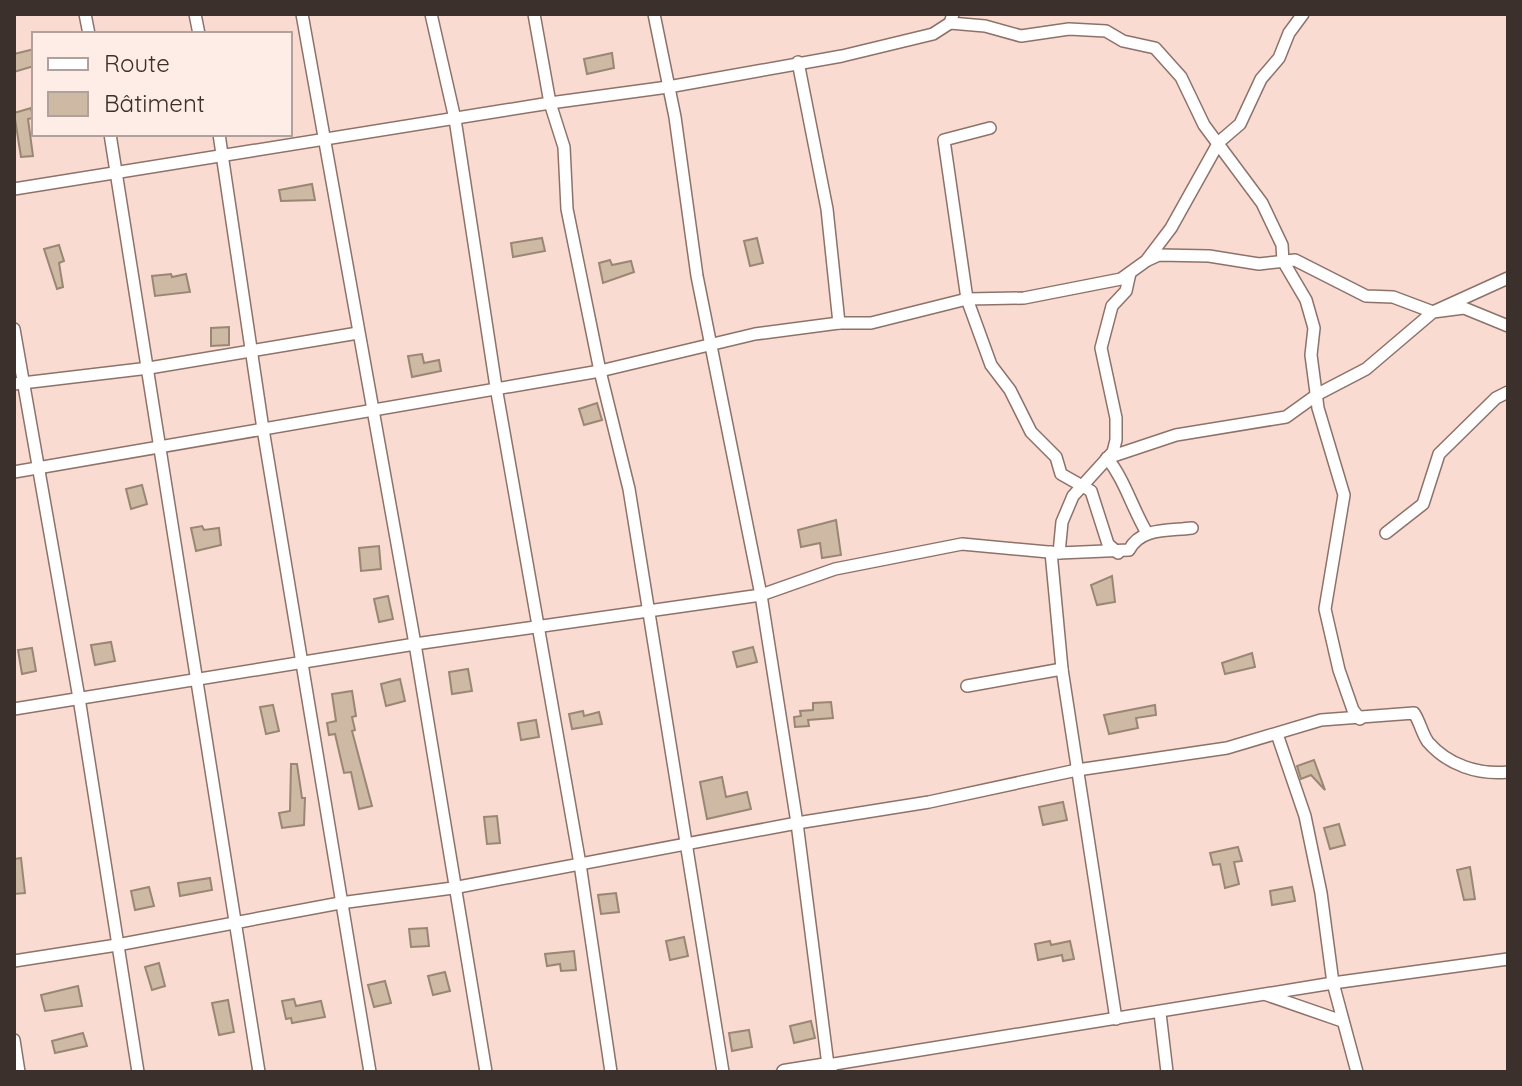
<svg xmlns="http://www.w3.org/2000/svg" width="1522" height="1086" font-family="Quicksand,sans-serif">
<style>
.building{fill:#cdb9a4;stroke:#998773;stroke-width:2}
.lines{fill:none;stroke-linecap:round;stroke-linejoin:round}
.minor-casing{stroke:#8d726a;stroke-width:14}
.tertiary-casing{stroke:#8d726a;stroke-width:17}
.minor{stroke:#fff;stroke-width:11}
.tertiary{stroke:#fff;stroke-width:14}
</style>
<rect width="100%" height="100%" fill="#fadbd2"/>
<g class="building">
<polygon points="34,49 34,66 14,72 14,54"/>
<polygon points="612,53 614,68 587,74 584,59"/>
<polygon points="31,108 33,118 28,119 33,156 21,157 14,113"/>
<polygon points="312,184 315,200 281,201 279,190"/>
<polygon points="542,238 545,251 513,257 511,243"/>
<polygon points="757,238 763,263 750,266 744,241"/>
<polygon points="59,245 64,261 59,263 63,287 57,289 44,249"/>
<polygon points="610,260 612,265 631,261 634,272 603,283 599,263"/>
<polygon points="171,274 172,277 186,274 190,292 155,296 152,276"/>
<polygon points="229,327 229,345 211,346 211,328"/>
<polygon points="422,354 424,363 439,360 441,371 412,377 408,356"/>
<polygon points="597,403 602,420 584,425 579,409"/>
<polygon points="142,485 147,504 131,509 126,489"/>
<polygon points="836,520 841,555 822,558 820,543 801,547 798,530"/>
<polygon points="202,526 204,530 219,528 221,545 196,551 191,528"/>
<polygon points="379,546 381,569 361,571 359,548"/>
<polygon points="1112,576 1115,602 1097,605 1091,585"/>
<polygon points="388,596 393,619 379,622 374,599"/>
<polygon points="111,642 115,661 95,665 91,645"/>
<polygon points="753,647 757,662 737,667 733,652"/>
<polygon points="32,648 36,671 22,674 18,650"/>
<polygon points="1252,653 1255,667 1225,674 1222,663"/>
<polygon points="468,669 472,691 452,694 449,672"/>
<polygon points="400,679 405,701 386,706 381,684"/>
<polygon points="352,691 356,716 352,717 355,730 352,731 372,806 359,809 351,772 344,773 335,734 329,735 327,723 336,721 332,694"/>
<polygon points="831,702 833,718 808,720 809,726 795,727 794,717 801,716 800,711 813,710 813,703"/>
<polygon points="273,705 279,731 266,734 260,707"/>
<polygon points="1155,705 1156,715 1136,718 1138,728 1109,734 1104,715"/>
<polygon points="583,711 584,716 599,712 602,724 572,729 569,714"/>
<polygon points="536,720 539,737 521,740 518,723"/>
<polygon points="1314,760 1325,790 1311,775 1301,779 1297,766"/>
<polygon points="291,764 297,764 302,798 305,798 304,825 282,828 279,813 290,811"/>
<polygon points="722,777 726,797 747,792 751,809 707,819 700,782"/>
<polygon points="1063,802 1067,820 1043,825 1039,807"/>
<polygon points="497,816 500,843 487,844 484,817"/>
<polygon points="1339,824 1345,845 1330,849 1324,828"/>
<polygon points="1238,847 1242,861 1234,862 1239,884 1225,888 1220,864 1213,865 1210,853"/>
<polygon points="21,858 25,893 14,894 14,859"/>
<polygon points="1470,867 1475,899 1464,900 1457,870"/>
<polygon points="210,878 212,890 180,896 178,883"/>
<polygon points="149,887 154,906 135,910 131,891"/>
<polygon points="1292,887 1295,901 1272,905 1270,891"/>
<polygon points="616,893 619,912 601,914 598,895"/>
<polygon points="427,928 429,946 411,947 409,929"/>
<polygon points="684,937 688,956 670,960 666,941"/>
<polygon points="1050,941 1051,945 1070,941 1074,959 1063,961 1062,955 1038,960 1035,944"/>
<polygon points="574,951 576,970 561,971 560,964 547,966 545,954"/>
<polygon points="159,963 165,986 152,990 145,967"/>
<polygon points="445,972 450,991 433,995 428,976"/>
<polygon points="385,981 391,1003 374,1007 368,985"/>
<polygon points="78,986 82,1006 45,1011 41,995"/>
<polygon points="294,999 296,1006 321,1001 325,1017 292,1023 291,1018 286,1019 282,1001"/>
<polygon points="228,1000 234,1032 219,1035 212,1003"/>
<polygon points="811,1021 815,1038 794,1043 790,1026"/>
<polygon points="749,1030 752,1047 732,1051 729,1033"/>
<polygon points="83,1033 87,1046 55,1053 52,1041"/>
</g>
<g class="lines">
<defs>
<g id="minor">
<polyline points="85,14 89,34"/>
<polyline points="195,14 199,34"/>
<polyline points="302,14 415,644 486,1072"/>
<polyline points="431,14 455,119 496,387 580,864 611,1072"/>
<polyline points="534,14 550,103 668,87 842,56 933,34 950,23 953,14"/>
<polyline points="654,14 675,117 697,276 761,595 797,823 828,1065 1333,983 1508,959"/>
<polyline points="950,23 985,26 1021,36 1069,29 1106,31 1123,41 1155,48 1181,77 1204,125 1262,203 1282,245 1283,261 1306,300 1314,328 1311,355 1318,408 1344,495 1325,609 1339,670 1353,710 1360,719"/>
<polyline points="798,62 827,209 839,323"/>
<polyline points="990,128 944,140 967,299 991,365 1010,390 1031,432 1056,457 1061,474 1091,491 1108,544 1118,553"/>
<polyline points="110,134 259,1072"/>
<polyline points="219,134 263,429 370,1072"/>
<polyline points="14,189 550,103 564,147 567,209 600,371 629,489 723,1072"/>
<polyline points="1148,260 1159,255 1209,256 1259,264 1295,260 1366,296 1393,297 1433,312 1464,308 1508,326"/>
<polyline points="14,329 79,698 138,1072"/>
<polyline points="14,384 149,368 358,333"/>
<polyline points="1107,458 1176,435 1286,417 1318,394 1366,369 1433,312 1508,278"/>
<path d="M 1107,458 C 1125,480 1132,508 1147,533"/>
<polyline points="14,472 600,371 755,334 839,323 871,323 967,299 1024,298 1121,279 1146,261 1171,228 1219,142 1240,124 1261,79 1279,58 1289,33 1303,14"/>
<polyline points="1386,533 1423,504 1439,454 1496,398 1508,392"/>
<polyline points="1051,552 1062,669 1116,1019"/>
<polyline points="1059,553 1062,522 1073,496 1113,452 1116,440 1116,418 1101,348 1112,306 1126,291 1130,273"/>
<polyline points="967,686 1062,669"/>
<path d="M 14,709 L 415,644 L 761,595 L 835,569 L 962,544 L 1059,553 L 1129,550 C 1141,527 1169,531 1192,528"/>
<polyline points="1277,734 1305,816 1321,893 1333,983 1357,1072"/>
<path d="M 14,961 L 117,945 L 340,903 L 453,888 L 797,823 L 929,802 L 1077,770 L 1227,748 L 1321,720 L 1414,713 C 1420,722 1422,734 1428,742 C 1448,765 1478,775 1508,772"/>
<polyline points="1267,995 1342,1021"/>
<polyline points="1160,1013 1167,1072"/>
<polyline points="14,1040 19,1072"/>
</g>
<polyline id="tertiary" points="784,1072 828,1065 830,1072"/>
</defs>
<use href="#minor" class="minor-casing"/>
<use href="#tertiary" class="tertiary-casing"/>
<use href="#minor" class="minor"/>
<use href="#tertiary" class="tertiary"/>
</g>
<rect width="1522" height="1086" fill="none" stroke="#3b302c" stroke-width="32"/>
<rect x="32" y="32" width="260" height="104" fill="#feece6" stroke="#b0a19c" stroke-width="2"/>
<rect x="48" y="58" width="40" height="12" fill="#ffffff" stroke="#b0a19c" stroke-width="2"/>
<text x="104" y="72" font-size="24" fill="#3b302c">Route</text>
<rect x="48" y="92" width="40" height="24" fill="#cdb9a4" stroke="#b0a19c" stroke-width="2"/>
<text x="104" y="112" font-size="24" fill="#3b302c">Bâtiment</text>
</svg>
